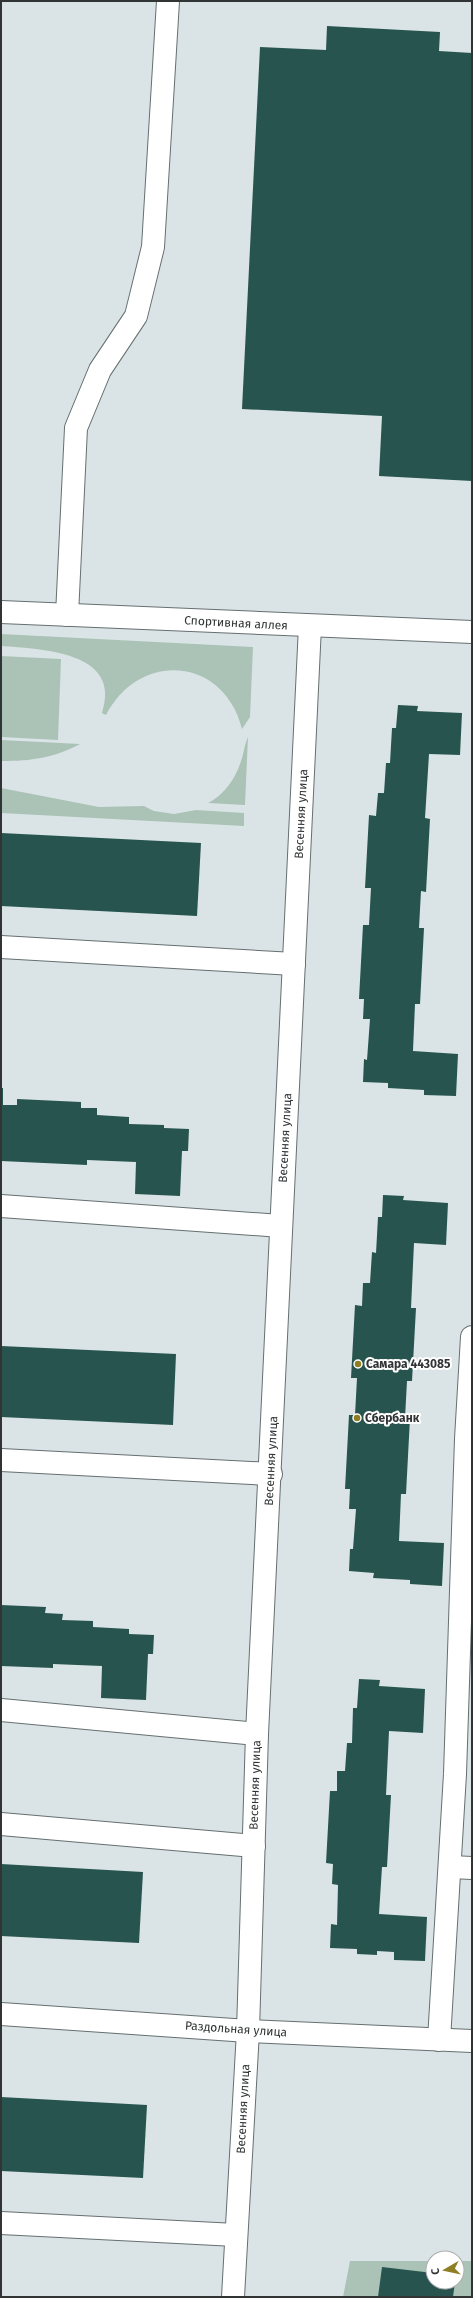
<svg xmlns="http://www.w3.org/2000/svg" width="473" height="2298" font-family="'Fira Sans',sans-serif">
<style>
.green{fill:#abc3b6}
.building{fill:#27544e}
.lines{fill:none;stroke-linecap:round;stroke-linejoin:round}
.minor-casing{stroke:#666f70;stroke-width:24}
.minor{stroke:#fff;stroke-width:22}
.poi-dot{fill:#907e25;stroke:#fff;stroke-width:1.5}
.labels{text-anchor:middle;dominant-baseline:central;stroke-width:4;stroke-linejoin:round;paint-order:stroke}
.street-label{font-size:12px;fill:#303434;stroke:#fff}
.poi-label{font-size:12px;font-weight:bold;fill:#303434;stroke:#fff;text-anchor:start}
</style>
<rect width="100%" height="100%" fill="#dae4e6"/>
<g class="green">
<path d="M 1,634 L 253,647 L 250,717 L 242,729 C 224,657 140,650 106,715 L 102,713 C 123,651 40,649 1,646 Z"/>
<polygon points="1,656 61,659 58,740 1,737"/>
<path d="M 248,737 L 245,805 L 208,803 C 224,795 236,778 241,761 C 244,753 244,746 248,737 Z"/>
<path d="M 1,740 L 80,744 C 54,758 31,761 2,761 Z"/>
<polygon points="1,788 99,807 144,806 154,811 174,814 196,810 244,813 244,826 1,813"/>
<polygon points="350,2261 433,2261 433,2282 457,2282 457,2261 472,2261 472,2297 343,2297"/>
</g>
<g class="building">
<polygon points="327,26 440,32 439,51 472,53 472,481 379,476 382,416 242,409 260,47 326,50"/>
<polygon points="398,705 418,706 417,711 462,713 460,755 429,754 425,818 430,819 426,892 421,891 419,928 424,928 420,1004 415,1004 413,1051 458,1054 456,1096 424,1095 424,1090 388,1088 388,1083 363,1082 364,1059 367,1060 370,1019 363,1019 364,999 359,999 363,925 369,925 371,888 365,888 369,815 376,816 378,793 384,793 386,763 390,763 392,728 396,728"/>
<polygon points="1,833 201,843 197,916 1,906"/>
<polygon points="1,1088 3,1088 3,1105 17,1105 17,1099 81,1102 81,1108 97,1108 97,1115 129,1117 129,1124 164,1125 164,1128 189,1129 188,1151 182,1151 180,1196 135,1194 136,1162 87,1160 87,1165 1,1161"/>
<polygon points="383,1195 404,1196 403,1200 448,1203 446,1245 414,1243 411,1308 416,1308 412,1381 407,1381 405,1418 410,1418 406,1494 401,1494 399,1541 444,1543 442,1586 410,1584 410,1580 373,1578 374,1573 349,1571 350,1549 353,1549 356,1509 349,1509 350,1489 345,1489 349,1415 355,1415 357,1378 351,1378 355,1305 362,1306 363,1283 370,1283 372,1252 376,1253 378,1217 382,1217"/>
<polygon points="1,1346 176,1354 173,1425 1,1417"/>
<polygon points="1,1605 46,1607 45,1613 63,1614 62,1620 93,1621 93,1627 129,1629 129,1634 154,1635 153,1654 148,1654 146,1700 101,1698 102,1666 53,1664 53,1668 1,1666"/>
<polygon points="359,1679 380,1680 379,1686 425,1689 423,1733 389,1731 386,1795 391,1795 387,1867 382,1867 379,1914 427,1917 425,1961 394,1960 394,1952 377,1951 377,1955 357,1954 357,1949 330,1948 331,1924 337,1925 338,1885 332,1884 333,1864 326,1863 330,1791 337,1791 337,1771 345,1771 347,1743 352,1743 353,1708 357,1708"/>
<polygon points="1,1864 143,1872 139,1943 1,1936"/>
<polygon points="1,2097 147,2105 143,2178 1,2171"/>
<polygon points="382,2267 433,2273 433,2282 455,2282 453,2297 378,2297"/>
</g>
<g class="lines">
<defs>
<g id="minor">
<polyline points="1,612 472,632"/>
<polyline points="67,615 76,428 100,370 136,316 153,247 168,1"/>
<polyline points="1,947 294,964"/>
<polyline points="1,1206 281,1226"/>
<polyline points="1,1460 271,1474"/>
<polyline points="1,1710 257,1734"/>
<polyline points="1,1824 254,1846"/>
<polyline points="451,1867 472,1868"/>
<polyline points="1,2014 248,2031 472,2041"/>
<polyline points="439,2040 455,1774 466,1439 472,1337"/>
<polyline points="1,2223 236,2235"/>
<polyline points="233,2297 248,2031 257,1734 310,626"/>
</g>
</defs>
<use href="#minor" class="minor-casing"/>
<use href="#minor" class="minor"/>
</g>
<g class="poi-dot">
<circle cx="358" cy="1364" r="4"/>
<circle cx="357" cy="1418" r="4"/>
</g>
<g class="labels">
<g class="street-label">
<text transform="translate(236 623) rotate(3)">Спортивная аллея</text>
<text transform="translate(301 814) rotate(-87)">Весенняя улица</text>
<text transform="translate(285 1138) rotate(-87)">Весенняя улица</text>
<text transform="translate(271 1461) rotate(-87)">Весенняя улица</text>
<text transform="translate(255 1785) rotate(-88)">Весенняя улица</text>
<text transform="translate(236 2029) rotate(4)">Раздольная улица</text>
<text transform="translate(243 2109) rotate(-87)">Весенняя улица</text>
</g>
<g class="poi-label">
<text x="366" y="1364">Самара 443085</text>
<text x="365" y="1418">Сбербанк</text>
</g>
</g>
<rect width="473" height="2298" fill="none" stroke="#303434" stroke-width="4"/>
<g transform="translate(445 2270) rotate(261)"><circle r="19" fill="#ffffff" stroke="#acaeae"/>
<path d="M0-3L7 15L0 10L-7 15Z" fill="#907e25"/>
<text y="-6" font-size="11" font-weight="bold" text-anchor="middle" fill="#303434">С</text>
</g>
</svg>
